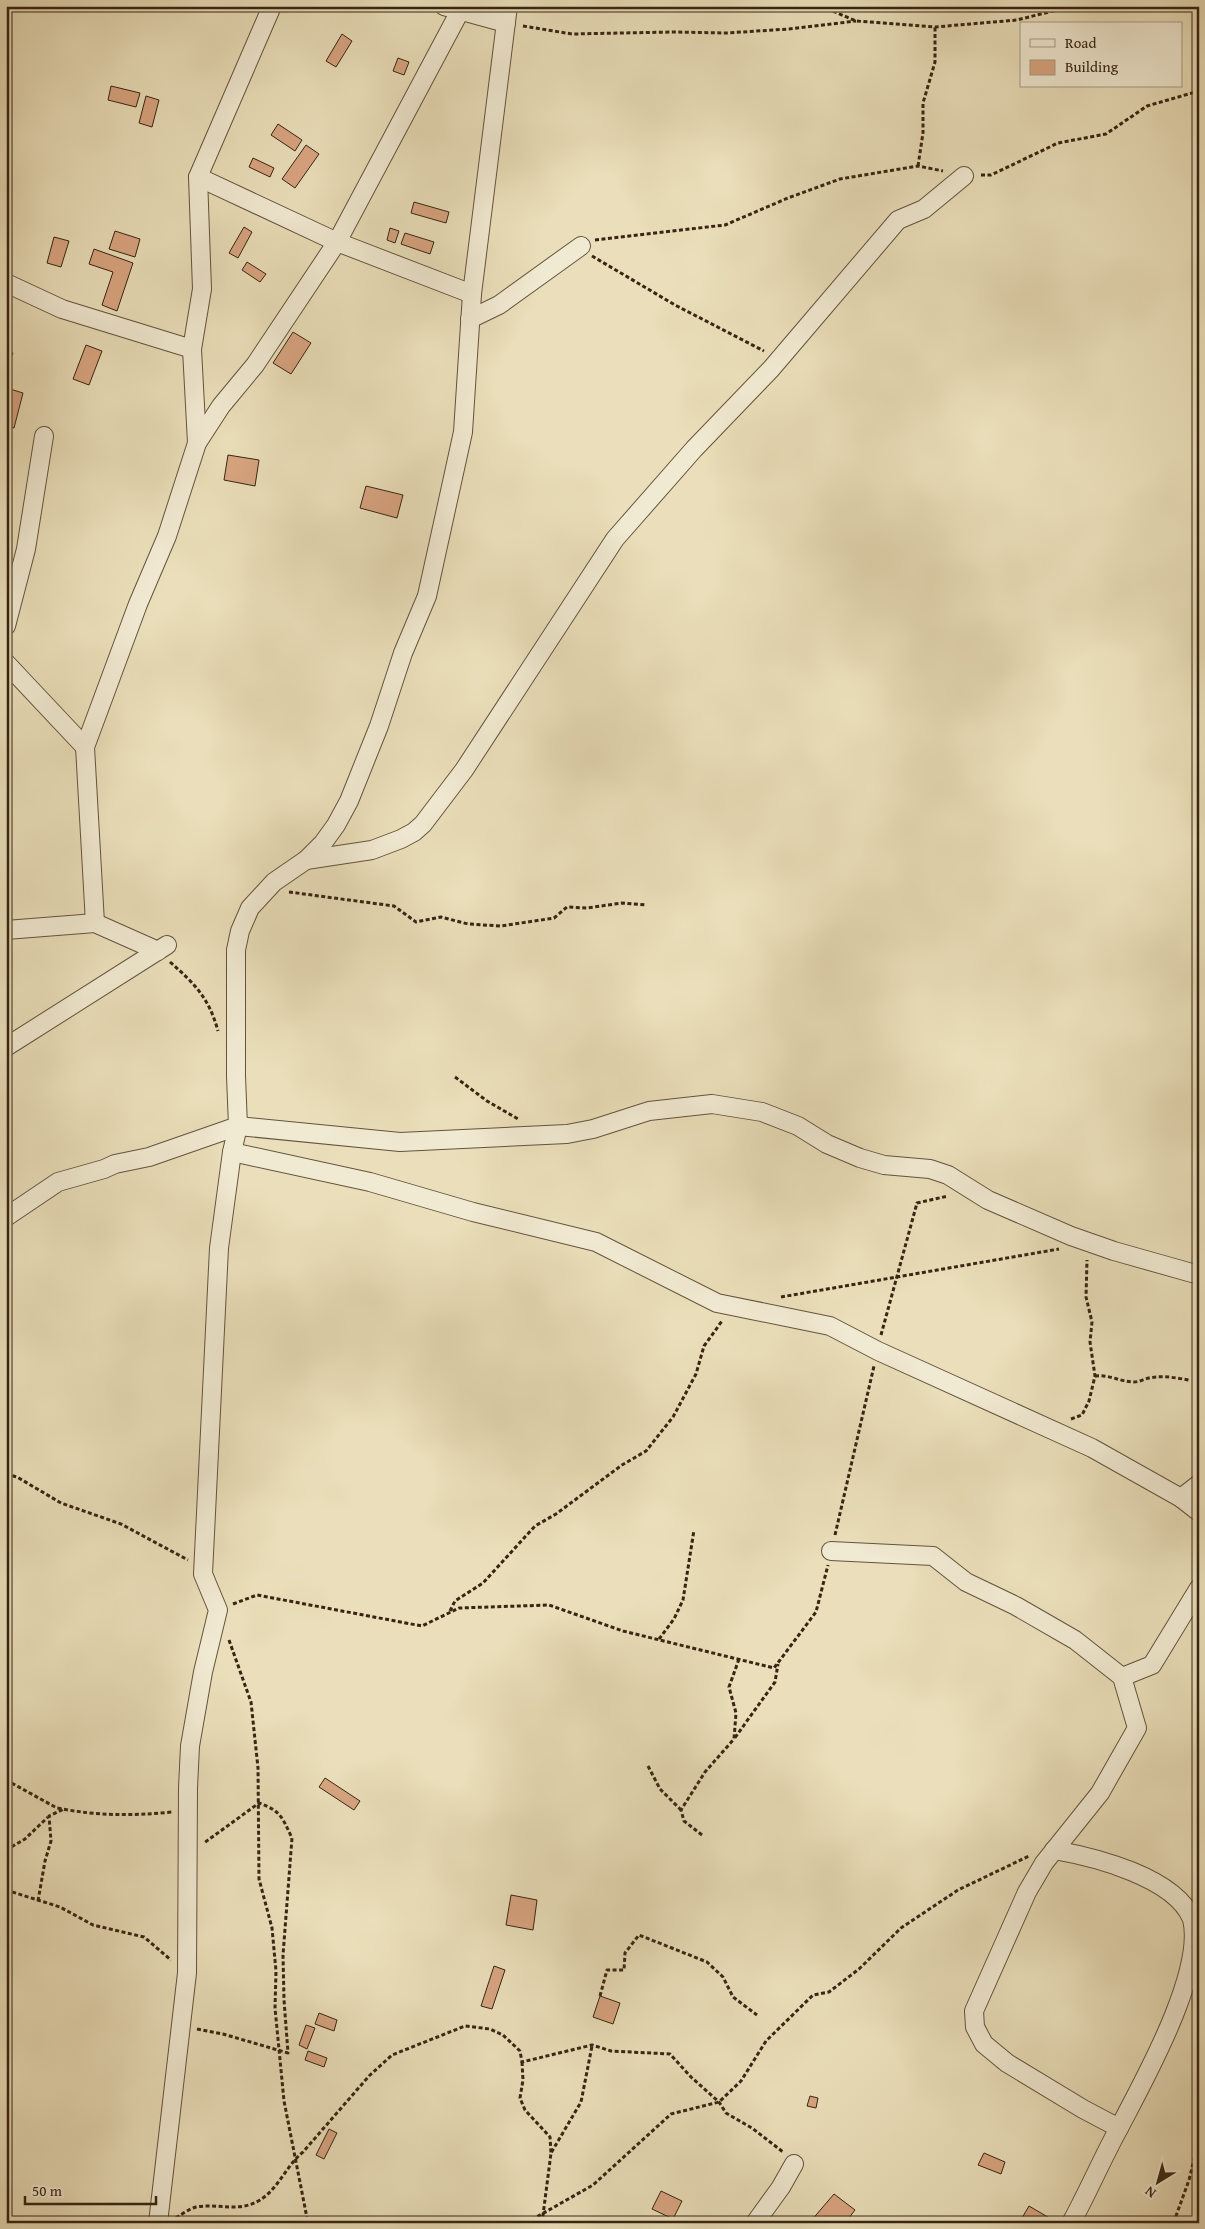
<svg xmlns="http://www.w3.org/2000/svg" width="1205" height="2229" font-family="'Gentium Book Plus',serif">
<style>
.building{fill:#d8a581;stroke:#372413}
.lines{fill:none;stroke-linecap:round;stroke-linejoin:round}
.minor-casing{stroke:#64533d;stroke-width:20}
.path{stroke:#372413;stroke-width:3;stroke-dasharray:4 2.5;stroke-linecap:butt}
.minor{stroke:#f1ead2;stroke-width:18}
</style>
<rect width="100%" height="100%" fill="#eadfba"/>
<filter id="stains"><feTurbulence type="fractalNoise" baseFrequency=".004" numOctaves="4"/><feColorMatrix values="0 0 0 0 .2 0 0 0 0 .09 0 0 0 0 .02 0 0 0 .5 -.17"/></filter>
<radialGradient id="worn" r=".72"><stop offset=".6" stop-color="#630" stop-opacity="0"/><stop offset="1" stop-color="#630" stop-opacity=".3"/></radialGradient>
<g class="building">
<polygon points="342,34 352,41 336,67 326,61"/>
<polygon points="398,58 409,62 404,75 393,71"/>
<polygon points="111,86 140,93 136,107 108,100"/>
<polygon points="146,96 159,100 152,127 139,123"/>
<polygon points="278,124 302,140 295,151 271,135"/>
<polygon points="306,145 319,154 295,188 282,179"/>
<polygon points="253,158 274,168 270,177 249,167"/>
<polygon points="414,202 449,212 446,223 411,213"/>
<polygon points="244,227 252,232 238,258 229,253"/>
<polygon points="390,228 399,231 395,243 387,240"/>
<polygon points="115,231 140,239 135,257 109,249"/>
<polygon points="405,233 434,242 430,254 401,244"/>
<polygon points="54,237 69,241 61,267 47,263"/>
<polygon points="94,249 133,263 117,311 102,305 113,272 89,264"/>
<polygon points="247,262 266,274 260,282 242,270"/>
<polygon points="293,332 311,343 291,374 273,363"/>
<polygon points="86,345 102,351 89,385 73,379"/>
<polygon points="6,351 13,353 6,371"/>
<polygon points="10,389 23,393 14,428 6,425 6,401"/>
<polygon points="228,455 259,460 255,486 224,480"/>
<polygon points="366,486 403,495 397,518 360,508"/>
<polygon points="325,1778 360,1801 354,1810 319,1787"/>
<polygon points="511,1895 537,1900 533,1930 506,1925"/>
<polygon points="494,1966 505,1970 492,2009 481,2006"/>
<polygon points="600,1996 620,2003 613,2024 593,2017"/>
<polygon points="319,2013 337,2020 334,2031 315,2024"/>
<polygon points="306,2025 315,2028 307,2049 299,2045"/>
<polygon points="308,2051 327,2058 324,2067 305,2060"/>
<polygon points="810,2096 818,2098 816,2108 807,2106"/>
<polygon points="329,2129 337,2133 324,2159 316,2155"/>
<polygon points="984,2153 1005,2162 1001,2174 978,2165"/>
<polygon points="661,2191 682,2201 673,2219 652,2209"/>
<polygon points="834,2194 855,2210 845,2223 810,2222"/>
<polygon points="1029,2206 1058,2223 1019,2223"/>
<polygon points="631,2218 638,2223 627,2223"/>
</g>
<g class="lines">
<defs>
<g id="minor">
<polyline points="444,6 506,23"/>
<polyline points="198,177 337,242 472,294"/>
<polyline points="6,283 62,309 192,349"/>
<polyline points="470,319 499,305 581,246"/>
<polyline points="197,443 192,349 202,289 198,177 272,6"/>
<polyline points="6,626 26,549 44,436"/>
<polyline points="6,663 85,747"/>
<polyline points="306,860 372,850 401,839 414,832 423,824 464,770 615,539 694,449 771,369 898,220 924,209 964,176"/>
<polyline points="95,923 85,747 138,604 167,536 197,443 221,406 255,365 337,242 460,11"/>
<polyline points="6,930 95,923 158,951"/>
<polyline points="6,1047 167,945"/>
<polyline points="232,1152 370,1182 473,1212 596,1242 717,1303 830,1326 878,1351 1092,1448 1181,1498 1199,1512"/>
<polyline points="6,1217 58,1182 104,1169 115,1164 149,1157 238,1126 400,1142 567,1134 593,1129 649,1111 712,1104 762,1112 798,1126 827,1144 860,1158 884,1165 930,1169 948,1175 988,1200 1071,1236 1114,1251 1199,1275"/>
<polyline points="1181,1498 1199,1484"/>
<polyline points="831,1551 933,1556 966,1582 1016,1606 1075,1640 1122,1677 1137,1728 1100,1793 1044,1863 1027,1892 974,2011 975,2027 984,2044 1007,2063 1083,2109 1119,2128"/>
<polyline points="1122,1677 1152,1665 1199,1588"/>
<path d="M 1054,1850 C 1094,1857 1175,1877 1192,1919 C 1205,1972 1144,2080 1119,2128 C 1102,2159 1088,2192 1071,2223"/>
<polyline points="158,2223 187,1973 188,1788 190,1746 203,1672 218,1610 203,1574 219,1248 232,1152 238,1126 236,1076 236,950 240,931 250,908 274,882 306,860 323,843 336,825 349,801 379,726 403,653 427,596 463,432 472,294 508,6"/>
<polyline points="755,2223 781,2187 794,2164"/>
</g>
</defs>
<use href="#minor" class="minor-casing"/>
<g class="path">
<polyline points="821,6 856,21 935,27 1017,20 1073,6"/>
<polyline points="523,26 572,34 674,32 727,33 789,29 856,21"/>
<polyline points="918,166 923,133 923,103 935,62 935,27"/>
<polyline points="981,175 991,175 1058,143 1106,134 1147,106 1199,91"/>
<polyline points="595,240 725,225 788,198 840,179 918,166 943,171"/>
<polyline points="592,256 675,305 764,351"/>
<polyline points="289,892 394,906 416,922 441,917 468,924 501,926 554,918 567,907 587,908 622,903 646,905"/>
<path d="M 170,962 C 195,984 209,998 218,1031"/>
<polyline points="455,1077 487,1101 518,1119"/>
<polyline points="1194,1257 1199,1245"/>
<polyline points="781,1297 1059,1249"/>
<polyline points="881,1335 917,1203 948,1196"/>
<path d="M 1095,1376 C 1109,1374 1120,1382 1134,1382 C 1139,1382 1144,1379 1149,1378 C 1163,1375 1176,1378 1189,1380"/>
<polyline points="1071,1419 1082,1415 1089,1401 1095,1376 1090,1342 1092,1322 1086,1297 1087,1260"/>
<polyline points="6,1474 17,1477 61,1503 121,1524 188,1560"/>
<polyline points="835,1535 874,1366"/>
<polyline points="233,1604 257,1595 422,1626 459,1608 549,1605 623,1631 774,1668 816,1612 828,1565"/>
<polyline points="450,1611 455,1601 483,1583 535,1526 556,1514 622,1465 646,1451 673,1417 696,1374 704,1346 722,1321"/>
<polyline points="659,1639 674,1619 683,1600 694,1530"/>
<polyline points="229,1640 251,1702 258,1768 259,1879 272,1928 276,1971 275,2008 284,2101 308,2223"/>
<polyline points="739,1659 729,1687 736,1713 734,1739 775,1682 778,1664"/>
<polyline points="648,1766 660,1789 681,1810"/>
<path d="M 6,1780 L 57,1808 C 98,1816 131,1816 172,1812"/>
<polyline points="702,1835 684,1821 681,1810 705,1772 734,1739"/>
<polyline points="6,1850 25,1839 48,1817"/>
<polyline points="6,1890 60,1907 93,1925 144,1937 171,1960"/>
<polyline points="38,1901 45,1861 51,1841 49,1816 64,1809"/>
<polyline points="600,1996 607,1970 624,1970 625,1953 639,1935 707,1962 723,1977 733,1997 757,2015"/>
<path d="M 197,2029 L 223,2034 L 288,2053 L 284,2000 L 283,1955 L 292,1838 C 282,1817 281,1811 259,1803 L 204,1843"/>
<polyline points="522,2062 523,2080 520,2098 525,2110 550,2137 551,2153"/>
<path d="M 176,2218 C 182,2214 189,2209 196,2207 C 219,2203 239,2213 260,2200 C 279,2188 286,2166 303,2152 L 369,2076 L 392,2055 L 465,2026 L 490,2029 L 503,2035 L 520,2051 L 522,2062 L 592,2045 L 611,2051 L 670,2054 L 691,2077 L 719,2102 L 726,2113 L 752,2128 L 783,2152"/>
<polyline points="526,2223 593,2185 671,2114 719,2102 741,2081 766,2041 813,1995 829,1992 859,1969 901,1928 958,1890 1029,1856"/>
<polyline points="542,2223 551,2153 581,2102 592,2046"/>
<polyline points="1176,2223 1176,2216 1189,2180 1199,2139"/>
</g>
<use href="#minor" class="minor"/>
</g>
<rect width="1205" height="2229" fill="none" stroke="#eadfba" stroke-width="25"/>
<rect x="8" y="8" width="1190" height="2214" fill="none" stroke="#372413" stroke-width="2.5"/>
<rect x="12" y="12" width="1180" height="2204" fill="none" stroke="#372413"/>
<rect x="1020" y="22" width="162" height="65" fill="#f1ead2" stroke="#a79b86"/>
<rect x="1030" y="39" width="25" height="8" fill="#f1ead2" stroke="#a79b86"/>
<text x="1065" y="48" font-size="15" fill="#372413">Road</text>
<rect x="1030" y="60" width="25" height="15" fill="#d8a581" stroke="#a79b86"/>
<text x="1065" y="72" font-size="15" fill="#372413">Building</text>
<g transform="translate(1158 2182) rotate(217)" stroke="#f1ead2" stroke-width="4" paint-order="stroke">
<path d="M0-4L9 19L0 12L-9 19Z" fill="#372413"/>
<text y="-8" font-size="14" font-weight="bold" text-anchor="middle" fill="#372413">N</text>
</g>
<path d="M25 2196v8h131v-8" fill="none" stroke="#372413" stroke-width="2.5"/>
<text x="32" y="2196" font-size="15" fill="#372413" stroke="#f1ead2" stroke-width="4" paint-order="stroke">50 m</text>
<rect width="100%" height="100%" filter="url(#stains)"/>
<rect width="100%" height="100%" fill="url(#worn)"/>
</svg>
